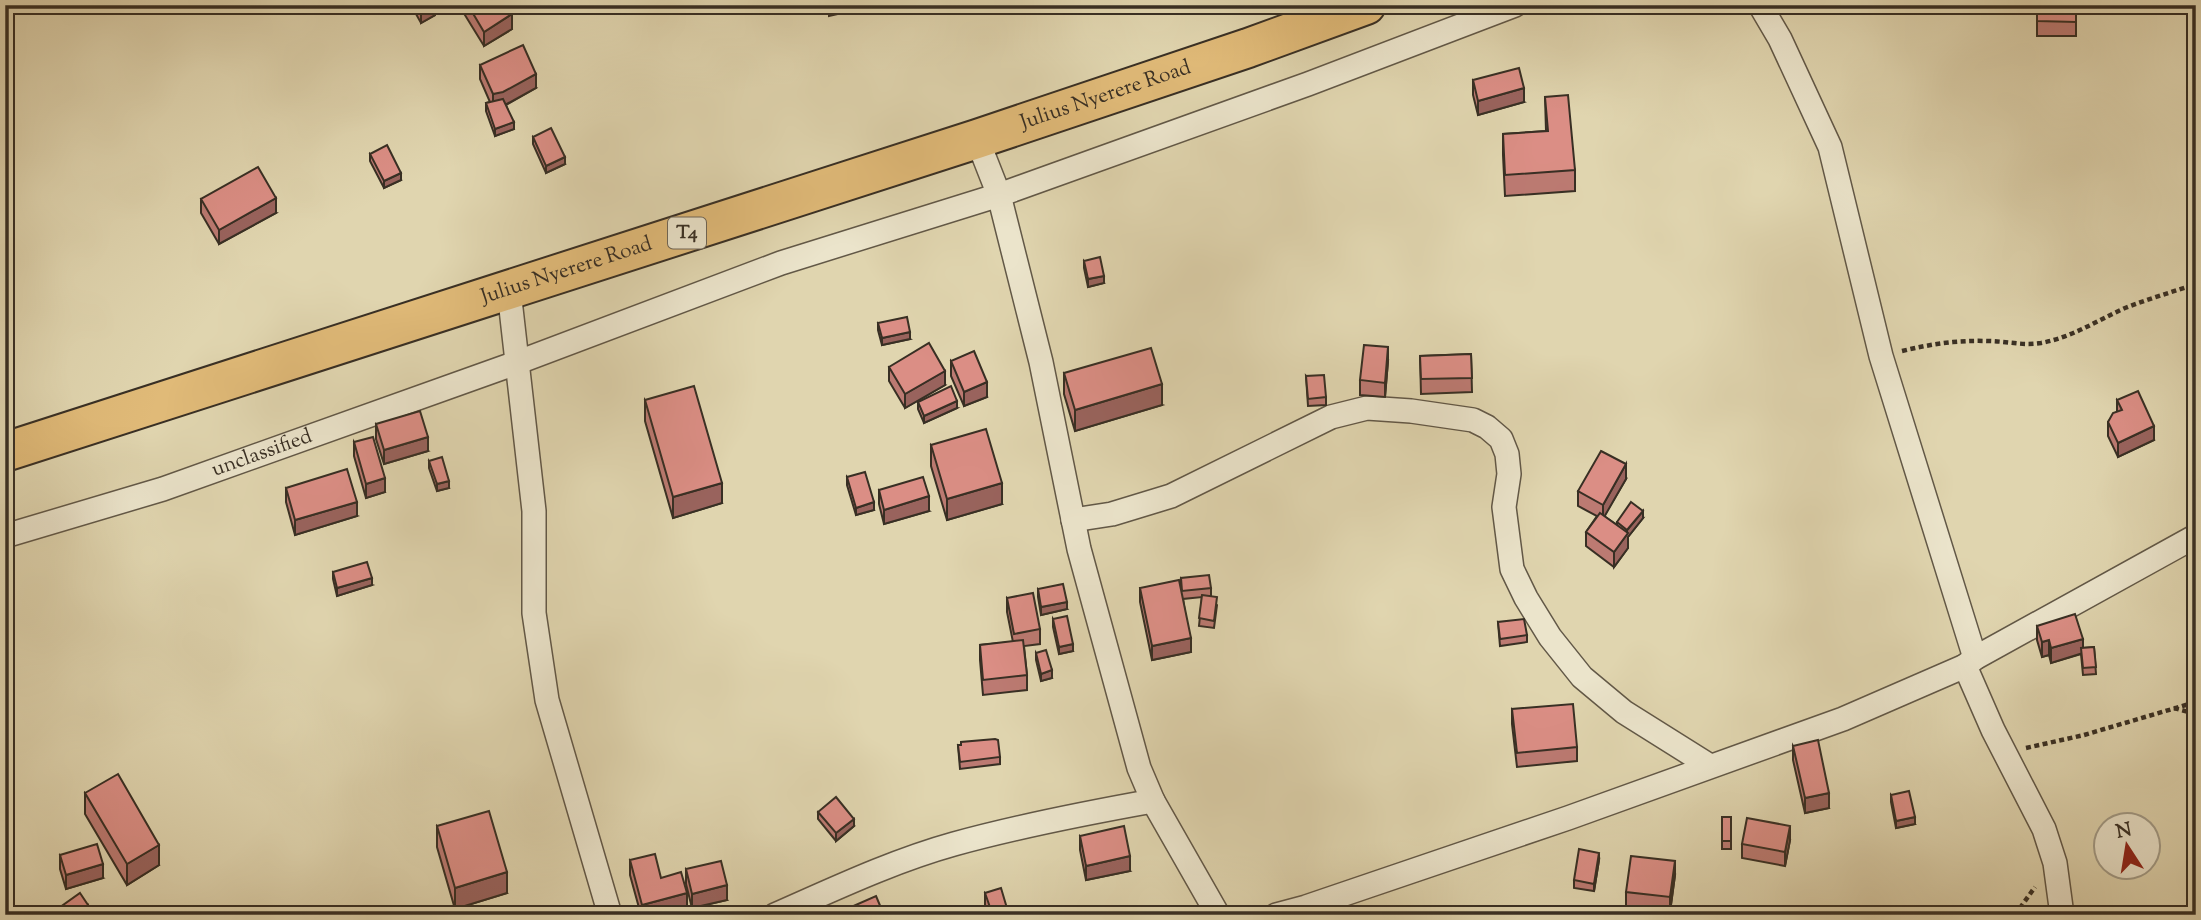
<svg xmlns="http://www.w3.org/2000/svg" width="2201" height="920" font-family="'Sorts Mill Goudy',serif">
<style>
.lines{fill:none;stroke-linecap:round;stroke-linejoin:round}
.street-casing{stroke:#625847;stroke-width:26}
.highway-casing{stroke:#382f24;stroke-width:42}
.path{stroke:#382f24;stroke-width:4.5;stroke-dasharray:5 3.5;stroke-linecap:butt}
.street{stroke:#ebe4cb;stroke-width:23}
.highway{stroke:#e0ba78;stroke-width:38}
.wall{fill:#bc7a72;stroke:#382f24;stroke-width:2}
.shaded-wall{fill:#99635d;stroke:#382f24;stroke-width:2}
.building{fill:#db8e85;stroke:#382f24;stroke-width:2}
.labels{text-anchor:middle;dominant-baseline:central;stroke-width:6;stroke-linejoin:round;paint-order:stroke}
.shield{fill:#ebe4cb;stroke:#6e6556;stroke-width:2}
.shield-label{font-size:19px;font-weight:bold;fill:#382f24}
.street-label{font-size:21px;fill:#382f24;stroke:#ebe4cb}
</style>
<rect width="100%" height="100%" fill="#e0d5af"/>
<filter id="stains"><feTurbulence type="fractalNoise" baseFrequency=".00286" numOctaves="4"/><feColorMatrix values="0 0 0 0 .2 0 0 0 0 .09 0 0 0 0 .02 0 0 0 .5 -.17"/></filter>
<radialGradient id="worn" r=".72"><stop offset=".6" stop-color="#630" stop-opacity="0"/><stop offset="1" stop-color="#630" stop-opacity=".3"/></radialGradient>
<g class="lines">
<defs>
<g id="street">
<polyline points="1760,5 1780,39 1830,147 1881,356 1975,658"/>
<polyline points="977,139 999,195 1041,362 1079,549 1139,768 1153,801"/>
<polyline points="509,291 534,511 534,613 547,700 610,915"/>
<polyline points="1073,520 1112,514 1171,496 1331,417 1367,408 1411,411 1473,420 1487,427 1501,439 1507,454 1509,474 1504,507 1512,569 1526,598 1550,637 1582,677 1624,712 1710,766"/>
<path id="s1" d="M 5,536 L 163,489 L 516,363 L 781,263 L 999,195 L 1308,84 L 1515,5"/>
<polyline points="1965,666 1993,730 2044,829 2055,863 2062,915"/>
<path d="M 775,915 C 834,889 893,861 954,844 C 1019,826 1086,813 1153,801 L 1218,915"/>
<polyline points="1276,915 1306,907 1568,818 1843,719 1965,666 1975,658 2196,536"/>
</g>
<g id="highway">
<path id="s2" d="M 5,452 L 977,139 L 1248,48 L 1366,5"/>
</g>
</defs>
<use href="#street" class="street-casing"/>
<use href="#highway" class="highway-casing"/>
<g class="path">
<path d="M 1902,351 C 1931,344 1958,340 1987,341 C 2006,341 2023,346 2041,343 C 2073,337 2096,321 2125,308 C 2148,299 2172,292 2196,284"/>
<polyline points="2174,708 2196,714"/>
<polyline points="2026,748 2084,735 2196,702"/>
<polyline points="2015,915 2035,887"/>
</g>
<use href="#street" class="street"/>
<use href="#highway" class="highway"/>
</g>
<g class="wall">
<polygon points="411,5 437,5 435,15 421,23"/>
<polygon points="460,5 506,5 512,29 484,46 460,7"/>
<rect x="2037" y="5" width="39" height="31"/>
<polygon points="480,65 536,88 506,105 514,129 495,136 486,111 486,103 490,102 480,79"/>
<polygon points="1473,80 1524,102 1478,115 1473,95"/>
<polygon points="1545,97 1575,170 1575,191 1505,196 1503,155 1503,134 1546,131"/>
<polygon points="533,137 565,164 546,173 533,144"/>
<polygon points="370,154 401,180 384,188 370,161"/>
<polygon points="201,199 276,213 219,244 201,213"/>
<polygon points="1084,261 1104,283 1088,287 1084,268"/>
<polygon points="878,323 910,339 882,345 878,330"/>
<polygon points="1471,354 1472,392 1421,394 1420,356"/>
<polygon points="951,361 987,397 964,406 951,376"/>
<polygon points="1388,361 1385,397 1360,395 1360,380"/>
<polygon points="889,367 945,385 905,408 889,381"/>
<polygon points="1064,373 1162,405 1075,431 1064,394"/>
<polygon points="1306,376 1326,397 1326,405 1308,406"/>
<polygon points="645,400 722,503 673,518 645,421"/>
<polygon points="2117,400 2154,440 2118,457 2108,436 2108,422 2117,412"/>
<polygon points="918,402 957,408 924,423 918,409"/>
<polygon points="376,424 428,451 384,464 376,439"/>
<polygon points="354,442 385,492 366,498 354,456"/>
<polygon points="931,445 1002,504 947,520 931,466"/>
<polygon points="429,461 449,488 437,491 429,468"/>
<polygon points="847,477 874,510 856,515 847,485"/>
<polygon points="1626,479 1604,516 1617,525 1617,522 1643,518 1628,537 1628,548 1614,567 1586,546 1586,532 1597,516 1578,506 1578,491"/>
<polygon points="286,488 357,516 295,535 286,502"/>
<polygon points="879,490 929,511 884,524 879,504"/>
<polygon points="333,572 372,585 337,596 333,579"/>
<polygon points="1181,578 1211,588 1211,596 1208,596 1217,605 1214,628 1199,626 1202,597 1183,599 1191,652 1152,660 1140,602 1140,588 1181,590"/>
<polygon points="1038,589 1067,609 1041,615 1038,597"/>
<polygon points="1007,598 1040,629 1040,644 1024,646 1027,675 1027,690 983,695 980,660 980,645 1013,642 1007,612"/>
<polygon points="1053,619 1073,651 1059,654 1053,627"/>
<polygon points="1498,622 1527,635 1527,642 1500,646"/>
<polygon points="2037,626 2083,648 2094,647 2096,674 2083,675 2081,654 2051,663 2049,655 2042,657 2037,640"/>
<polygon points="1036,653 1052,678 1041,681 1036,660"/>
<polygon points="1512,709 1577,747 1577,761 1517,767 1512,724"/>
<polygon points="958,745 1000,757 1000,764 960,769"/>
<polygon points="1793,746 1829,808 1805,813 1793,760"/>
<polygon points="85,793 159,865 127,885 85,814"/>
<polygon points="1891,795 1915,824 1896,828 1891,802"/>
<polygon points="818,812 854,826 836,841 818,819"/>
<rect x="1722" y="817" width="9" height="32"/>
<polygon points="437,826 507,893 455,909 437,847"/>
<polygon points="1080,836 1130,871 1086,880 1080,850"/>
<polygon points="1790,840 1785,866 1742,858 1742,844"/>
<polygon points="60,855 103,878 66,889 60,869"/>
<polygon points="630,860 661,878 687,907 660,915 641,915 630,875"/>
<polygon points="1599,860 1594,891 1574,888 1574,880"/>
<polygon points="686,869 727,900 692,908 686,884"/>
<polygon points="1675,875 1670,912 1626,906 1626,892"/>
<polygon points="985,893 1009,915 988,915 985,908"/>
</g>
<g class="shaded-wall">
<polygon points="427,5 437,5 435,15 421,23 421,9"/>
<polygon points="829,5 873,5 873,6 829,16"/>
<polygon points="512,14 512,29 484,46 484,32"/>
<polygon points="536,74 536,88 503,106 493,108 493,94"/>
<polygon points="1524,88 1524,102 1478,115 1478,101"/>
<polygon points="514,122 514,129 495,136 495,129"/>
<polygon points="565,157 565,164 546,173 546,166"/>
<polygon points="401,173 401,180 384,188 384,181"/>
<polygon points="276,198 276,213 219,244 219,230"/>
<polygon points="1104,276 1104,283 1088,287 1088,279"/>
<polygon points="910,332 910,339 882,345 882,338"/>
<polygon points="1388,347 1388,361 1385,397 1385,383"/>
<polygon points="945,371 945,385 905,408 905,394"/>
<polygon points="987,382 987,397 964,406 964,392"/>
<polygon points="1162,384 1162,405 1075,431 1075,410"/>
<polygon points="957,401 957,408 924,423 924,416"/>
<polygon points="2154,426 2154,440 2118,457 2118,443"/>
<polygon points="428,437 428,451 384,464 384,450"/>
<polygon points="1626,464 1626,479 1603,519 1603,505"/>
<polygon points="385,478 385,492 366,498 366,484"/>
<polygon points="449,481 449,488 437,491 437,484"/>
<polygon points="722,483 722,503 673,518 673,497"/>
<polygon points="1002,483 1002,504 947,520 947,499"/>
<polygon points="929,496 929,511 884,524 884,510"/>
<polygon points="357,502 357,516 295,535 295,520"/>
<polygon points="874,502 874,510 856,515 856,508"/>
<polygon points="1643,511 1643,518 1628,537 1628,548 1614,567 1614,552 1627,534 1627,530"/>
<polygon points="372,578 372,585 337,596 337,588"/>
<polygon points="1067,602 1067,609 1041,615 1041,607"/>
<polygon points="1191,638 1191,652 1152,660 1152,646"/>
<polygon points="2083,639 2083,653 2051,663 2051,648"/>
<polygon points="2049,640 2049,655 2042,657 2042,642"/>
<polygon points="1073,644 1073,651 1059,654 1059,647"/>
<polygon points="1052,670 1052,678 1041,681 1041,674"/>
<polygon points="1829,793 1829,808 1805,813 1805,798"/>
<polygon points="1915,817 1915,824 1896,828 1896,821"/>
<polygon points="854,819 854,826 836,841 836,833"/>
<polygon points="1790,826 1790,840 1785,866 1785,852"/>
<polygon points="159,845 159,865 127,885 127,864"/>
<polygon points="1599,853 1599,860 1594,891 1594,884"/>
<polygon points="1130,856 1130,871 1086,880 1086,866"/>
<polygon points="1675,861 1675,875 1670,912 1670,897"/>
<polygon points="103,864 103,878 66,889 66,875"/>
<polygon points="507,872 507,893 455,909 455,888"/>
<polygon points="727,885 727,900 692,908 692,894"/>
<polygon points="687,893 687,907 660,915 642,915 642,905"/>
<polygon points="88,905 88,912 84,915 73,915"/>
</g>
<g class="building">
<polygon points="468,5 506,5 512,14 484,32"/>
<polygon points="2037,5 2076,5 2076,22 2037,21"/>
<polygon points="523,45 536,74 503,92 493,94 480,65"/>
<polygon points="1519,68 1524,88 1478,101 1473,80"/>
<polygon points="1568,95 1575,170 1505,175 1503,134 1548,131 1545,97"/>
<polygon points="503,99 514,122 495,129 486,103"/>
<polygon points="551,128 565,157 546,166 533,137"/>
<polygon points="387,145 401,173 384,181 370,154"/>
<polygon points="258,167 276,198 219,230 201,199"/>
<polygon points="1100,257 1104,276 1088,279 1084,261"/>
<polygon points="907,317 910,332 882,338 878,323"/>
<polygon points="929,343 945,371 905,394 889,367"/>
<polygon points="1364,345 1388,347 1385,383 1360,380"/>
<polygon points="1151,348 1162,384 1075,410 1064,373"/>
<polygon points="974,351 987,382 964,392 951,361"/>
<polygon points="1471,354 1472,378 1421,379 1420,356"/>
<polygon points="1324,375 1326,397 1308,399 1306,376"/>
<polygon points="694,386 722,483 673,497 645,400"/>
<polygon points="951,386 957,401 924,416 918,402"/>
<polygon points="2138,391 2154,426 2118,443 2108,422 2113,413 2122,410 2117,400"/>
<polygon points="420,411 428,437 384,450 376,424"/>
<polygon points="986,429 1002,483 947,499 931,445"/>
<polygon points="373,437 385,478 366,484 354,442"/>
<polygon points="1601,451 1626,464 1603,505 1578,491"/>
<polygon points="442,457 449,481 437,484 429,461"/>
<polygon points="347,469 357,502 295,520 286,488"/>
<polygon points="865,472 874,502 856,508 847,477"/>
<polygon points="923,477 929,496 884,510 879,490"/>
<polygon points="1631,502 1643,511 1627,530 1617,522"/>
<polygon points="1600,513 1628,533 1614,552 1586,532"/>
<polygon points="367,562 372,578 337,588 333,572"/>
<polygon points="1209,575 1211,588 1182,591 1181,578"/>
<polygon points="1179,580 1191,638 1152,646 1140,588"/>
<polygon points="1063,584 1067,602 1041,607 1038,589"/>
<polygon points="1033,593 1040,629 1014,634 1007,598"/>
<polygon points="1202,595 1217,597 1214,621 1199,618"/>
<polygon points="2075,614 2083,639 2051,648 2049,640 2042,642 2037,626"/>
<polygon points="1067,616 1073,644 1059,647 1053,619"/>
<polygon points="1524,619 1527,635 1500,639 1498,622"/>
<polygon points="1023,640 1027,675 983,680 980,645"/>
<polygon points="2094,647 2096,667 2083,668 2081,648"/>
<polygon points="1046,650 1052,670 1041,674 1036,653"/>
<polygon points="1573,704 1577,747 1517,753 1512,709"/>
<polygon points="995,739 998,740 1000,757 960,762 958,745 961,745 961,742"/>
<polygon points="1818,740 1829,793 1805,798 1793,746"/>
<polygon points="118,774 159,845 127,864 85,793"/>
<polygon points="1909,791 1915,817 1896,821 1891,795"/>
<polygon points="836,797 854,819 836,833 818,812"/>
<polygon points="489,811 507,872 455,888 437,826"/>
<rect x="1722" y="817" width="9" height="24"/>
<polygon points="1747,818 1790,826 1785,852 1742,844"/>
<polygon points="1124,826 1130,856 1086,866 1080,836"/>
<polygon points="97,844 103,864 66,875 60,855"/>
<polygon points="1579,849 1599,853 1594,884 1574,880"/>
<polygon points="655,854 661,878 681,872 687,893 642,905 630,860"/>
<polygon points="1631,856 1675,861 1670,897 1626,892"/>
<polygon points="721,861 727,885 692,894 686,869"/>
<polygon points="1001,888 1009,915 988,915 992,913 985,893"/>
<polygon points="80,893 88,905 73,915 49,915"/>
<polygon points="876,896 884,915 833,915"/>
</g>
<g class="labels">
<rect class="shield" x="668" y="217.5" width="38" height="31" rx="5"/>
<g class="shield-label">
<text x="687" y="233">T4</text>
</g>
<g class="street-label">
<text stroke="none"><textPath href="#s2" startOffset="1157">Julius Nyerere Road</textPath></text>
<text stroke="none"><textPath href="#s2" startOffset="590">Julius Nyerere Road</textPath></text>
<text stroke="none"><textPath href="#s1" startOffset="270">unclassified</textPath></text>
</g>
</g>
<rect width="2201" height="920" fill="none" stroke="#e0d5af" stroke-width="28"/>
<rect x="7" y="7" width="2187" height="906" fill="none" stroke="#382f24" stroke-width="3.5"/>
<rect x="14" y="14" width="2173" height="892" fill="none" stroke="#382f24" stroke-width="2"/>
<g transform="translate(2127 846) rotate(348)"><circle r="33" fill="#ebe4cb" stroke="#a39c88" stroke-width="2"/>
<path d="M0-5L12 26L0 18L-12 26Z" fill="#8f2418"/>
<text y="-10" font-size="19" font-weight="bold" text-anchor="middle" fill="#382f24">N</text>
</g>
<rect width="100%" height="100%" filter="url(#stains)"/>
<rect width="100%" height="100%" fill="url(#worn)"/>
</svg>
